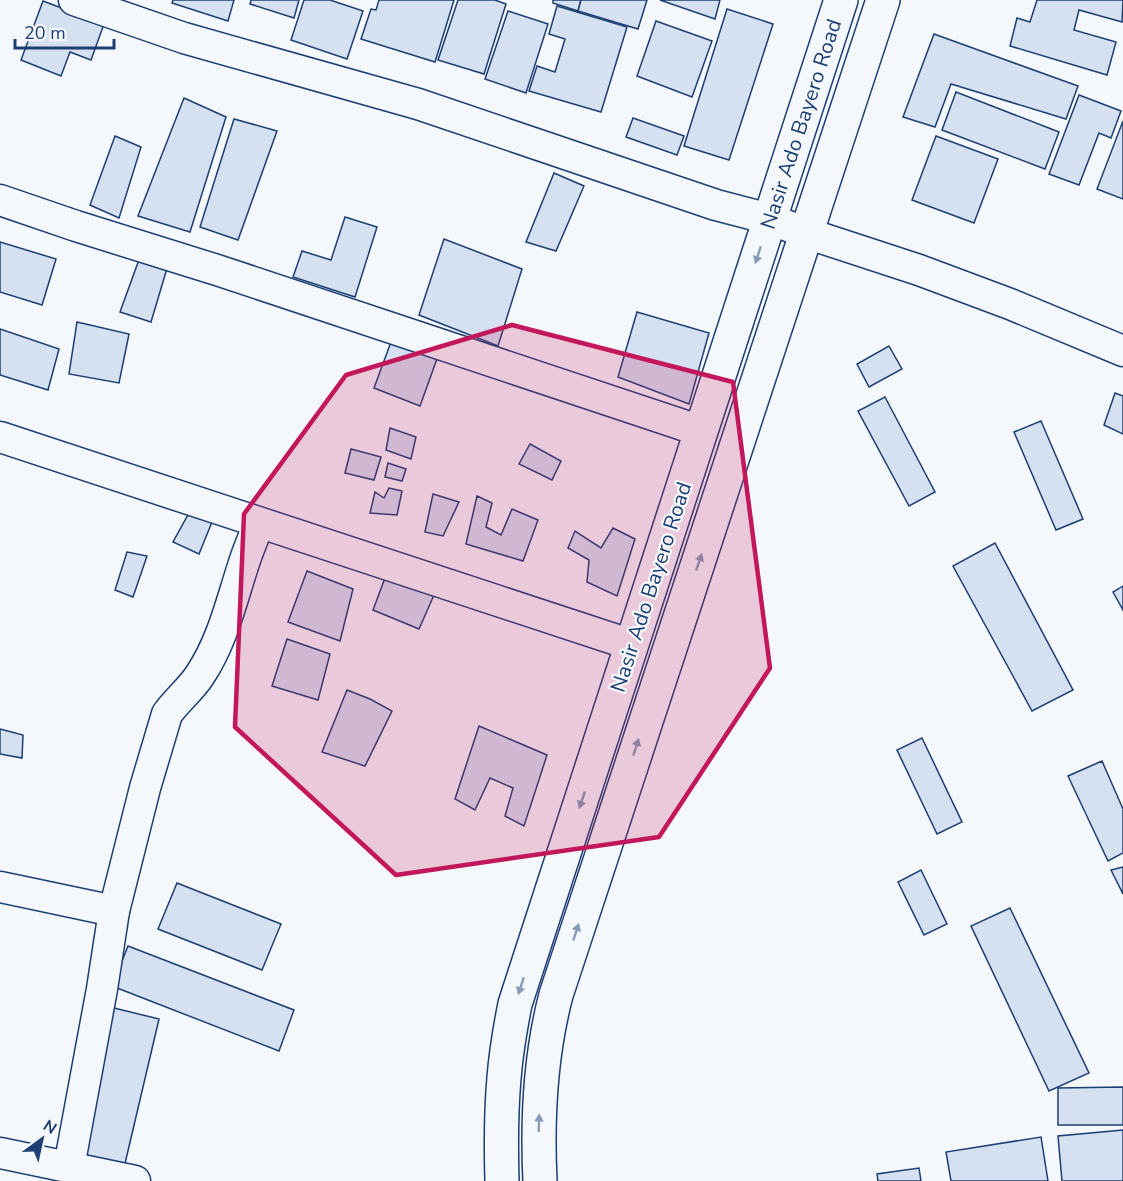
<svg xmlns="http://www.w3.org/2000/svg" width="1123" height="1181" font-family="'Nunito Sans',sans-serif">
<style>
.building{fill:#d5e0f0;stroke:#1d3f73;stroke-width:1.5}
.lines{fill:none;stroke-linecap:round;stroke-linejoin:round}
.minor-casing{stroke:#1d3f73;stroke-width:33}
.tertiary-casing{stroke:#1d3f73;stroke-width:36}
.minor{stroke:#f4f7fb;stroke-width:30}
.tertiary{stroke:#f4f7fb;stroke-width:33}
.oneway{fill:#889bb7}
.marked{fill:#c2185b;fill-opacity:0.2;stroke:#c2185b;stroke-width:4.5;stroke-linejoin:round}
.labels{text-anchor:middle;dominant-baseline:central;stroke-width:4.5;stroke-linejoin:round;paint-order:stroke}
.street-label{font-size:21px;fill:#1d3f73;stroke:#f4f7fb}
</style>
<rect width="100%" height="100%" fill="#f4f7fb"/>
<g class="building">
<polygon points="173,0 234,0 228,21 172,3"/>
<polygon points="251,0 299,0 294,18 250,4"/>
<polygon points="304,0 330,0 363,11 347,59 291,40"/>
<polygon points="379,0 454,0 435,62 361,39 371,9 376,10"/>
<polygon points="458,0 495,0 506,4 484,74 438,60"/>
<polygon points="553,0 581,0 578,11 553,3"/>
<polygon points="581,0 647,0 638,29 578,11"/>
<polygon points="660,0 720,0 715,19"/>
<polygon points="1037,0 1123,0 1122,22 1079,10 1074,30 1116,42 1107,75 1010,46 1017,18 1030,22"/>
<polygon points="43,1 104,24 91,60 70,52 61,76 21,60"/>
<polygon points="557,6 627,27 601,112 529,91 537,66 555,72 565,39 549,34"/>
<polygon points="727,9 773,24 729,160 684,146"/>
<polygon points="508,11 548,24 526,93 485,79"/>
<polygon points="656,21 712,41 692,97 637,76"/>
<polygon points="934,34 1078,86 1066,119 951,84 935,127 903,117"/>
<polygon points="956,92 1059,132 1045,169 942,130"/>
<polygon points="1079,95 1121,111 1111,138 1099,133 1079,185 1049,174"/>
<polygon points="184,98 226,117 190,232 138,216"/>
<polygon points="633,118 684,136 677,155 626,137"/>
<polygon points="234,119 277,131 238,240 200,227"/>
<polygon points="1123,121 1123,199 1097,189"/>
<polygon points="115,136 141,147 119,218 90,205"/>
<polygon points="936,136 998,159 974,223 912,200"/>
<polygon points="554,173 584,186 556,251 526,242"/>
<polygon points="345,217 377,227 355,297 293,277 302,251 331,260"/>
<polygon points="444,239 522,269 498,346 419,315"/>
<polygon points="0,242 56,259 42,305 0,292"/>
<polygon points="140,257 168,265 151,322 120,312"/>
<polygon points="637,312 709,333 689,404 618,377"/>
<polygon points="77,322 129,334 119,383 69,374"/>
<polygon points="0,329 59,349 48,390 0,375"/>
<polygon points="391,342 438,356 420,406 374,388"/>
<polygon points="889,346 902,369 869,387 857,364"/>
<polygon points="1115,393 1123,396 1123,434 1104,425"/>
<polygon points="885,397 935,492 909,506 858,411"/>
<polygon points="1041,421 1083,519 1056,530 1014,432"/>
<polygon points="390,428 416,437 411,459 386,450"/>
<polygon points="530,444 561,461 552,480 519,464"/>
<polygon points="351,449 381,457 374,480 345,473"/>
<polygon points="388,463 406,469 402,481 385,477"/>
<polygon points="389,488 402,491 397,515 370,513 375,492 384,498"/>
<polygon points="433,494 459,502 443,536 425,532"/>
<polygon points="477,496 492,503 486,527 501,535 512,509 538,520 523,561 466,544"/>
<polygon points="189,513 212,522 199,554 173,542"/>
<polygon points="613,528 635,539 617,596 587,582 589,560 568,548 575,531 601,548"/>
<polygon points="995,543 1073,690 1032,711 953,566"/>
<polygon points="127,552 147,556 133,597 115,590"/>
<polygon points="307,571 353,589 340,641 288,622"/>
<polygon points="385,578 434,595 419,629 373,610"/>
<polygon points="1123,586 1123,610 1113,592"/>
<polygon points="287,639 330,654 318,700 272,686"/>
<polygon points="347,690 370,699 392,711 365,766 322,752"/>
<polygon points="479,726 547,755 524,826 505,816 513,788 490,778 475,810 455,799"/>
<polygon points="0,729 23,735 22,758 0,754"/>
<polygon points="922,738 962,822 937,834 897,750"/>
<polygon points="1102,761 1123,809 1123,853 1108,861 1068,776"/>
<polygon points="1123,867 1123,894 1111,870"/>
<polygon points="921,870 947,924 924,935 898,882"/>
<polygon points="177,883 281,924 262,970 158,929"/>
<polygon points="1010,908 1089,1073 1049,1091 971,926"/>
<polygon points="128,946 294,1010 279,1051 112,986"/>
<polygon points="110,1007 159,1019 123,1172 74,1160"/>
<polygon points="1123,1087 1123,1125 1058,1125 1058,1088"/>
<polygon points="1123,1130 1123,1181 1062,1181 1058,1136"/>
<polygon points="1041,1137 1048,1181 951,1181 946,1152"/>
<polygon points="919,1168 921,1181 878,1181 877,1174"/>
</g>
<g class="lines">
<defs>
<g id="minor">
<polyline points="74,0 184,38 418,104 716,205 770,219 806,233 919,270 1010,304 1123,351"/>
<polyline points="0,200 76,226 220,271 701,431"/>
<polyline points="0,437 632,645"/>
<polyline points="0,887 114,911"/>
<polyline points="0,1153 135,1181"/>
<path d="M 69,1167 L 102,989 L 114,911 L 145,788 L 167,714 C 177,700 191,689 200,675 C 222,642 231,603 243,566 C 247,552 254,537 259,523"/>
</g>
<g id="tertiary">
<path d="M 502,1181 C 501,1147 501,1112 504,1078 C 506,1053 510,1029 515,1004 L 841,0"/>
<path d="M 540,1181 C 537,1119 540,1056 556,995 L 883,0"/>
</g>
</defs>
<use href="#minor" class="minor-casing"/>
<use href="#tertiary" class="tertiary-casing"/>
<use href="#minor" class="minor"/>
<use href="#tertiary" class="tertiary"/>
</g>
<defs><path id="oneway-solid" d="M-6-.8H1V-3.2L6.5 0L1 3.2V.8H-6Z" transform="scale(1.5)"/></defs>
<g class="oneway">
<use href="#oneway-solid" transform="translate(758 255) rotate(108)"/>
<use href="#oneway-solid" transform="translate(699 562) rotate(-71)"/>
<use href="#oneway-solid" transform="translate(636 747) rotate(-72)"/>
<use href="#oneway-solid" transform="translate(582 800) rotate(109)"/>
<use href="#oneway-solid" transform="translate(576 932) rotate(-72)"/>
<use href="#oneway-solid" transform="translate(521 986) rotate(108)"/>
<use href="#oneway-solid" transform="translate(539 1123) rotate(-88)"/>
</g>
<path class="marked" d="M 512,325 L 733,382 L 770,668 L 659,837 L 396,875 L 235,727 L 244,514 L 346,375 Z"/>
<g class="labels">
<g class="street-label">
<text transform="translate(801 124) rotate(-72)">Nasir Ado Bayero Road</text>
<text transform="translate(651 587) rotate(-72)">Nasir Ado Bayero Road</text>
</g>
</g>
<g transform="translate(42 1139) rotate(33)" stroke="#f4f7fb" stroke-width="4.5" paint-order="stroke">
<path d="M0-4.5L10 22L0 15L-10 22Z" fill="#1d3f73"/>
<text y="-9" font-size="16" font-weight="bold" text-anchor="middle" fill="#1d3f73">N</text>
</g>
<path d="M15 39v9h99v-9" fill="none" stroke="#1d3f73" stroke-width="3"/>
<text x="24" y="39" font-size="18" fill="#1d3f73" stroke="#f4f7fb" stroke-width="4.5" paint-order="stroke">20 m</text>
</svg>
